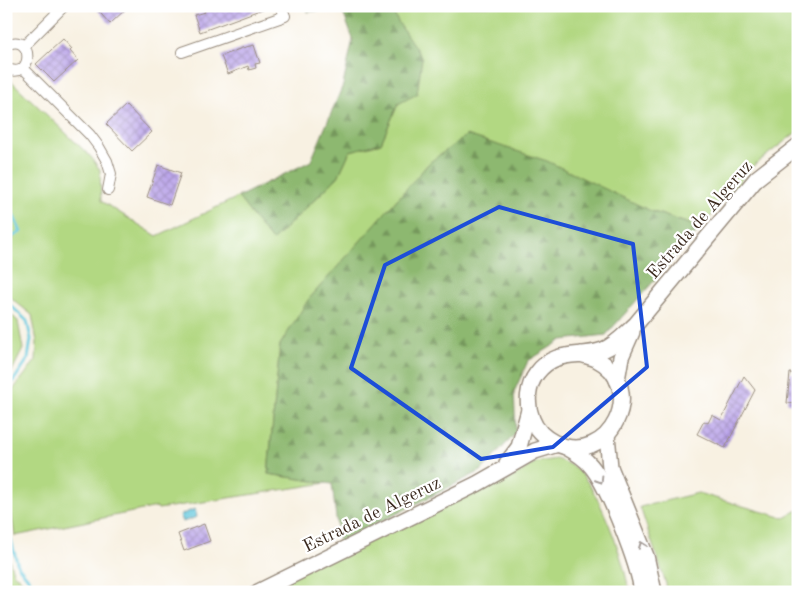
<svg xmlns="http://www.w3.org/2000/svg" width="804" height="598" font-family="'Old Standard TT',serif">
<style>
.green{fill:#b2d882;stroke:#768150}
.forest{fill:url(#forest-firs);stroke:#647147}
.water{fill:url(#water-ripples);stroke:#4d787d}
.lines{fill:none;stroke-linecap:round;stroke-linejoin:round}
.stream{stroke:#5fc6dc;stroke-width:3}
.building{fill:url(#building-cross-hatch)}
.street-casing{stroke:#9a8e80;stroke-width:12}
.secondary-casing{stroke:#9a8e80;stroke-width:18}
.street{stroke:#fff;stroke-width:10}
.secondary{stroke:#fff;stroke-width:15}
.oneway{stroke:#a79f9a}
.marked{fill:none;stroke:#1d4ed8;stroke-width:4;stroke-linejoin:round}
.labels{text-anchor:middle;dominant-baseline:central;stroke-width:4.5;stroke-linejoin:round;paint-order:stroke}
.street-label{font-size:18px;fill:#3b2a1e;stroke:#fff}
</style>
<defs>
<pattern id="forest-firs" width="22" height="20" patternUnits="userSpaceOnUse" patternTransform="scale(1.25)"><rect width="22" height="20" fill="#8db870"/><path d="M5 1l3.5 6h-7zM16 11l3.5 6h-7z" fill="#74965b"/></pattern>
<pattern id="water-ripples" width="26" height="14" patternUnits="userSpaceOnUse" patternTransform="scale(1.25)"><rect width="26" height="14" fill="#5fc6dc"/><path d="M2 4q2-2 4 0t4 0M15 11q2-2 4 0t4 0" fill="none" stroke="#53aabc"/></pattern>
<pattern id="building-cross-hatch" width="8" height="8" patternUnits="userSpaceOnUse" patternTransform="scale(1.25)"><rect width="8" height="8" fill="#b8a1e9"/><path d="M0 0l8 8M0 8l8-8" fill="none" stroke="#9783bc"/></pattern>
</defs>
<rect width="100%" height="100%" fill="#fff"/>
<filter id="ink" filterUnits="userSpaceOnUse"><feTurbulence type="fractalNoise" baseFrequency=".02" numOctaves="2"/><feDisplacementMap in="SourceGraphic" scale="10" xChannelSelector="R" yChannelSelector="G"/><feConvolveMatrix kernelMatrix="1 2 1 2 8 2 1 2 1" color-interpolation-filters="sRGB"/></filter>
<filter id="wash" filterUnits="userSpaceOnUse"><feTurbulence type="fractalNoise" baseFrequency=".0096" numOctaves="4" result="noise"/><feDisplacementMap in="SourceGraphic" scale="20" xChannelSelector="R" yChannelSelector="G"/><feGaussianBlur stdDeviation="1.12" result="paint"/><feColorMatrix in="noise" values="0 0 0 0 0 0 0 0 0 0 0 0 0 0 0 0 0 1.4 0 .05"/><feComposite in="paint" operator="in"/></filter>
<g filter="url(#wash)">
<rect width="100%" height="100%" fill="#f8f1e2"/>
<g class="green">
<polygon points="390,6 798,6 798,131 753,166 701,228 651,211 430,162 309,300 280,345 268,474 326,483 158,509 157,507 15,536 12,518 6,507 6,409 12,391 36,360 37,342 32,315 6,294 6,242 14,238 6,240 6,76 91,157 100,170 101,201 157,236 238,197 272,241 338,177 350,151 381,143 398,104 398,22"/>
<polygon points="6,310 18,321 23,349 6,383"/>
<path d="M 556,459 C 562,461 569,464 574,467 C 598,484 625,562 629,592 L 256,592 L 488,483 L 507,481 L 536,462 Z"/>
<polygon points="698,493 784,518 798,510 798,592 667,592 666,584 640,507"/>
<polygon points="6,549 13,572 32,592 6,592"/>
</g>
<g class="forest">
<polygon points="307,6 390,6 398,22 422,58 417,94 398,104 381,143 350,151 338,177 272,241 238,197 311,161 343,85 353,39 341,7 308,12"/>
<polygon points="467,135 547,161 651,211 701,228 606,335 562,340 528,361 514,392 516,433 481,471 339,543 332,484 268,474 280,345 308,300 430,162"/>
</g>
<polygon class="water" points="195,509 197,517 183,522 180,515"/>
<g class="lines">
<g class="stream">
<polyline points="6,199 21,232 6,240"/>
<polyline points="6,301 27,321 31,339 28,359 6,392"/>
<polyline points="6,522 18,566 39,592"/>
</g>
</g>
<g id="blocks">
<g class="building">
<polygon points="94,6 129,6 110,24"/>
<polygon points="203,6 268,6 268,7 200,32 194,15 205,12"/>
<polygon points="63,39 72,49 70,51 78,60 54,82 36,64"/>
<polygon points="254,45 260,63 255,64 256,68 249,70 248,66 228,74 221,56 242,48"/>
<polygon points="126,105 152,132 132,151 106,124"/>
<polygon points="158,165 181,173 170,205 147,197"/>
<polygon points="790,373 798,374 798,404 787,403"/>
<polygon points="744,376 755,390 725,448 697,434 704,421 708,423 712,415 721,420"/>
<polygon points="204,524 210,541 184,551 178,534"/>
</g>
</g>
</g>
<g filter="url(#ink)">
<use href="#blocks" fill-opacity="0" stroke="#9a8e80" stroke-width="1"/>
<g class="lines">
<defs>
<g id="street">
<path d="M 6,45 C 35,31 34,83 6,68"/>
<polyline points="24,46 64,6"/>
<polyline points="182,52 285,16 281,6"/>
<polyline points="23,68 90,135 99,147 107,161 111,174 108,190"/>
</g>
<g id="secondary">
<path d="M 581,354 C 586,356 592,357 596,359 C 650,386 609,469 555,443 C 545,438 536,430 532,419 C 526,404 527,386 537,373 C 556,348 579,359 603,350 C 616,345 626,333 636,324 L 757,178 L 798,146"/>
<polyline points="617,380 621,357 632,332"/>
<polyline points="607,435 610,467 646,556 654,592"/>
<path d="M 566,447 C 575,452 585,458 591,466 C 608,486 639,565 642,592"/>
<polyline points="507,463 519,447 529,410"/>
<polyline points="258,592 477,484 535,451 558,444"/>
</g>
</defs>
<use href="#street" class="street-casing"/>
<use href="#secondary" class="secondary-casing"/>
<use href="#street" class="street"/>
<use href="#secondary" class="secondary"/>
</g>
<defs><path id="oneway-chevron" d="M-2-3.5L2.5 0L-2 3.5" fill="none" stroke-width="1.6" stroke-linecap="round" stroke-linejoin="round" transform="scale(1.25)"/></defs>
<g class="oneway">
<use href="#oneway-chevron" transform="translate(600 480) rotate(58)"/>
<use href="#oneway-chevron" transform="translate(642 545) rotate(-110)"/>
</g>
</g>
<path class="marked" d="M 499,207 L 633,244 L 647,367 L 553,447 L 481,459 L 351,368 L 385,265 Z"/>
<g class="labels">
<g class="street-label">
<text transform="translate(700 220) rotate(-49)">Estrada de Algeruz</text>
<text transform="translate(372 515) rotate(-26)">Estrada de Algeruz</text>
</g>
</g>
<rect width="804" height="598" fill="none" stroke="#fff" stroke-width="25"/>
</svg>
